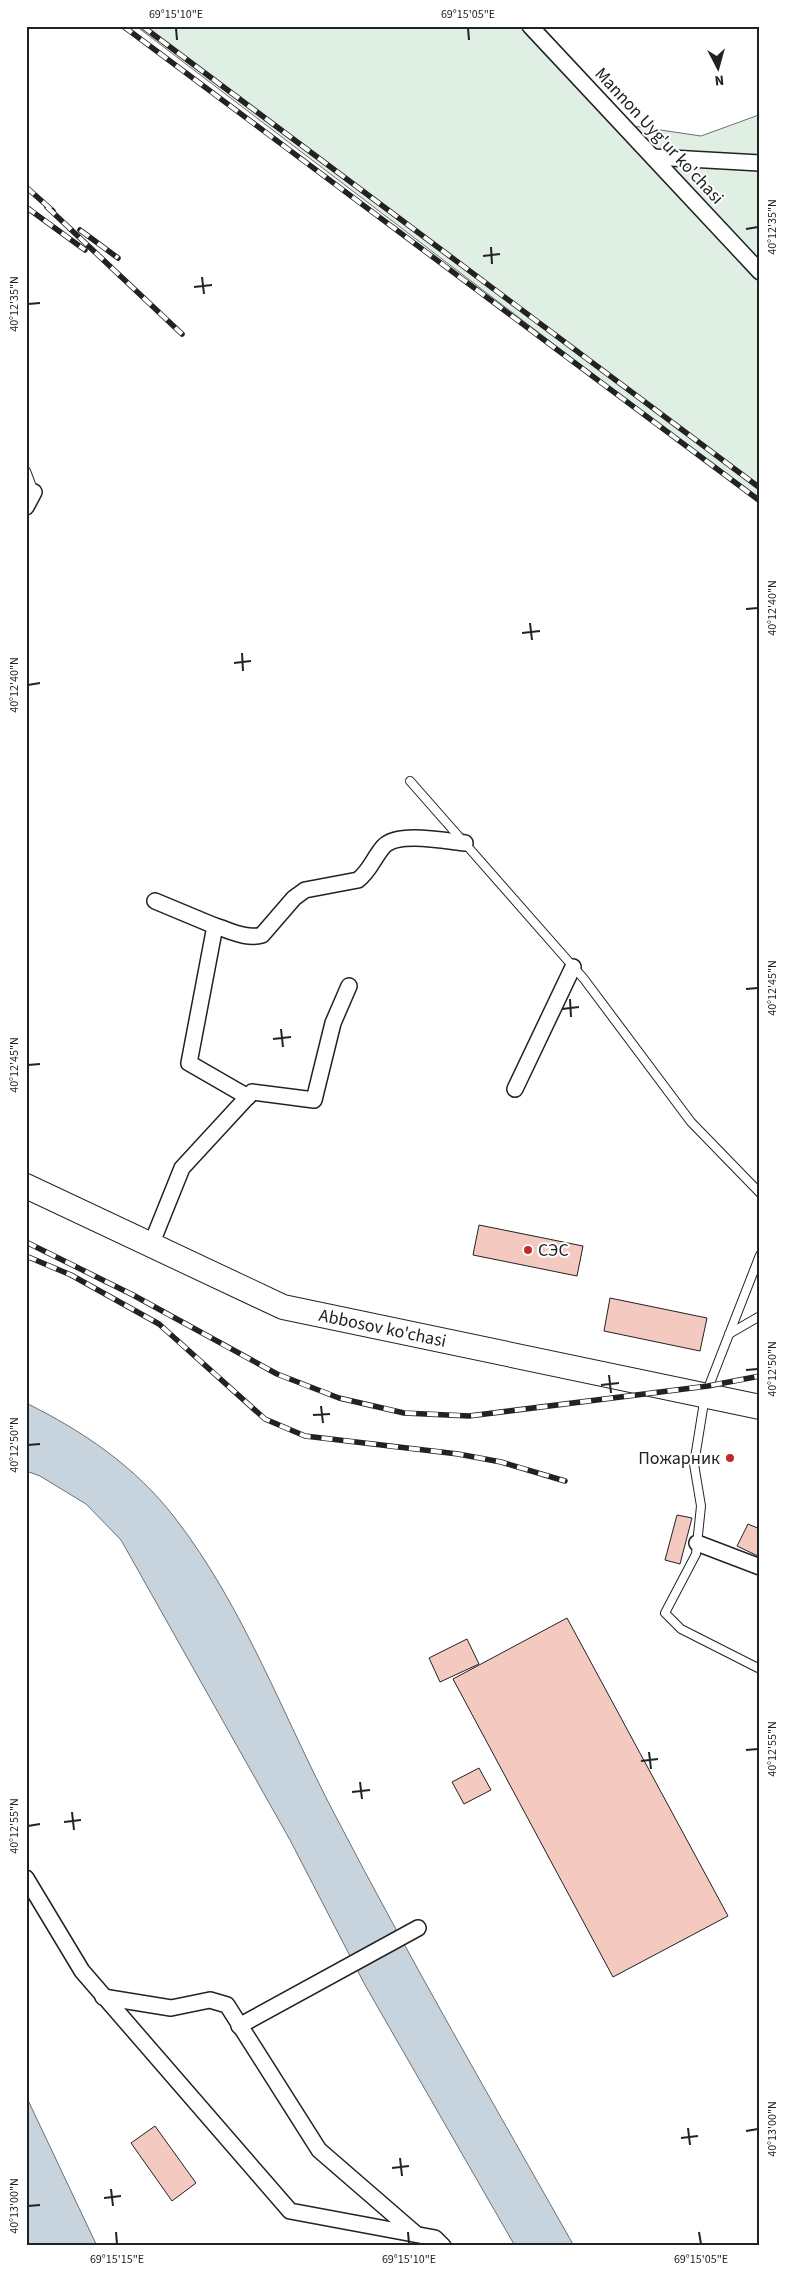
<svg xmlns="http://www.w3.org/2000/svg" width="786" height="2272" font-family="'Source Sans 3',sans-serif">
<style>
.green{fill:#e0efe3;stroke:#6f6f6f}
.water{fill:#c7d3dd;stroke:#6f6f6f}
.building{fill:#f3c9c0;stroke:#222}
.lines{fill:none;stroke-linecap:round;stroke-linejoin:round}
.lane-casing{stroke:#222;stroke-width:10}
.street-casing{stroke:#222;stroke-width:18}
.primary-casing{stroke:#222;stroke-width:26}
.lane{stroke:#fff;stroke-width:8}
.street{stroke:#fff;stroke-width:15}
.primary{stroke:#fff;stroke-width:24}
.rail-casing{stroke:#222;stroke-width:5.5}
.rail{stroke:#fff;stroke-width:4;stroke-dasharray:11;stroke-linecap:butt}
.ticks{fill:none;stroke:#222;stroke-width:2}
.poi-dot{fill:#c62828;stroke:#fff;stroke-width:2}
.labels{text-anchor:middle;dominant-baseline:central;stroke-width:4;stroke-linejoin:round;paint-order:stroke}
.street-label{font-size:18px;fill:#222;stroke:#fff}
.poi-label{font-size:18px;fill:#222;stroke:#fff;text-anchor:start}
.neatline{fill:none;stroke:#222;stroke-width:2}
.ticks-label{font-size:12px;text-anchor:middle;fill:#222}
</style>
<rect width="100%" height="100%" fill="#fff"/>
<polygon class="green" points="136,26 523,26 613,123 701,136 756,116 760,112 760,501"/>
<g class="water">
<path d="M 26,1403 C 83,1431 136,1467 175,1518 C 244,1607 283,1716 335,1815 C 411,1961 493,2103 574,2246 L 515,2246 L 365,1985 L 290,1840 L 121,1540 L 86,1504 L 40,1476 L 26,1471 Z"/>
<polygon points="26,2096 97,2246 26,2246"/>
</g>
<g class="building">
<polygon points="479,1225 583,1246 577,1276 473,1255"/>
<polygon points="610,1298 707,1318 700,1351 604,1331"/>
<polygon points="677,1515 692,1518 680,1564 665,1560"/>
<polygon points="748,1524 760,1529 760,1557 737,1546"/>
<polygon points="567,1618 728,1916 613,1977 453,1679"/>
<polygon points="467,1639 479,1664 440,1682 429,1658"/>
<polygon points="479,1768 491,1790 464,1804 452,1782"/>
<polygon points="155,2126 196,2183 172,2201 131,2143"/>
</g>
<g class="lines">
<defs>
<g id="lane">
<polyline points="26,471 34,492"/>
<polyline points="410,781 584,979 691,1122 760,1193"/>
<polyline points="760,1255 705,1396 694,1464 701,1506 696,1554 665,1613 681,1629 760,1669"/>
<polyline points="729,1334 760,1316"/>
</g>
<g id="street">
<polyline points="530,26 760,272"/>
<polyline points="653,157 760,163"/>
<polyline points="26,507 34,492"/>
<polyline points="155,901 215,926 189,1063 248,1097"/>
<path d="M 215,926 C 229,930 247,940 262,935 L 294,898 L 305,890 L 358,880 C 370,871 374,857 384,846 C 398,831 446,841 465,843"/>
<polyline points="515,1089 573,967"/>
<polyline points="151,1245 182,1168 252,1092 314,1100 333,1023 349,986"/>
<polyline points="697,1543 760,1567"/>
<polyline points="26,1878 82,1971 290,2211 435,2238 443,2246"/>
<polyline points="103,1997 171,2008 210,2000 227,2005 319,2150 416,2234"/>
<polyline points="239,2026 418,1928"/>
</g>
<g id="primary">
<path id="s1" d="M 26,1186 L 283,1307 L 760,1407"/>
</g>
</defs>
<use href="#lane" class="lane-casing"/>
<use href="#street" class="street-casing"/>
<use href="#primary" class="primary-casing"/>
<use href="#lane" class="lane"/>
<use href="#street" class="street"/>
<use href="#primary" class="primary"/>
<defs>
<g id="rail">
<polyline points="123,26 760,501"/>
<polyline points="142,26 760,488"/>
<polyline points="26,187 53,211"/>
<polyline points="26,207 85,250"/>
<polyline points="47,207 182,334"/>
<polyline points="80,230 118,258"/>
<polyline points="26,1242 133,1295 277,1374 339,1398 404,1413 469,1416 708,1386 760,1376"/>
<polyline points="26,1256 71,1275 159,1324 265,1419 305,1436 458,1454 501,1462 565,1481"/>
</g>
</defs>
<use href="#rail" class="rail-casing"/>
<use href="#rail" class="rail"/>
</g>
<path class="ticks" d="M 176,28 L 177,40M 468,28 L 469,40M 746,229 L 758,227M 491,247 L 492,264M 483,256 L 500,254M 202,277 L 204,294M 194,287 L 212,285M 28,304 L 40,303M 746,609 L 758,608M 530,623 L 532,640M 522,633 L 540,631M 242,653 L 243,671M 234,663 L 251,661M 28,685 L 40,683M 746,989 L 758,988M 570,999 L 571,1017M 562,1009 L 579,1007M 281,1029 L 283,1047M 273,1039 L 291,1037M 28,1065 L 40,1064M 746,1370 L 758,1369M 609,1375 L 611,1393M 601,1385 L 619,1383M 321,1406 L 323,1423M 313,1415 L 330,1414M 28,1445 L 40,1444M 746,1750 L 758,1749M 649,1752 L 651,1769M 641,1761 L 658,1759M 360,1782 L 362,1799M 352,1792 L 370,1790M 72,1812 L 74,1830M 64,1822 L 81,1820M 28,1826 L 40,1824M 688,2128 L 690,2145M 746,2131 L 758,2129M 681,2138 L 698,2136M 400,2158 L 402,2176M 392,2168 L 409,2166M 111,2189 L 113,2206M 104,2198 L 121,2196M 28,2206 L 40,2205M 116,2232 L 117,2244M 408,2232 L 409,2244M 699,2232 L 701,2244"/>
<g class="poi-dot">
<circle cx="528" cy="1250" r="5"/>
<circle cx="730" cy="1458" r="5"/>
</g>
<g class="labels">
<g class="street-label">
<text transform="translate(659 136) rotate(47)">Mannon Uyg'ur ko'chasi</text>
<text stroke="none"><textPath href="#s1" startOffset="386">Abbosov ko'chasi</textPath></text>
</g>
<g class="poi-label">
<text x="538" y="1250">СЭС</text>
<text x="720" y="1458" text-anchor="end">Пожарник</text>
</g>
</g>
<rect width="786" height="2272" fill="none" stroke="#ffffff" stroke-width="55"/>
<g transform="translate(718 68) rotate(174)" stroke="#ffffff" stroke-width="4" paint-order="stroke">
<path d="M0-4L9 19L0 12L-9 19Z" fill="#222222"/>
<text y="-8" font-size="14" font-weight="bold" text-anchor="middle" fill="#222222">N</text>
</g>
<rect x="28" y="28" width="730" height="2216" class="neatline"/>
<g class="ticks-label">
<text x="176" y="18">69°15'10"E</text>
<text x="468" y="18">69°15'05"E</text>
<text transform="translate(772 227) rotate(-90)" y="4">40°12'35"N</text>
<text transform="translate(14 304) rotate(-90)" y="4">40°12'35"N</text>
<text transform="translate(772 608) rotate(-90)" y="4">40°12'40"N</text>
<text transform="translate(14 685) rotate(-90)" y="4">40°12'40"N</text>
<text transform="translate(772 988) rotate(-90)" y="4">40°12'45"N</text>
<text transform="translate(14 1065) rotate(-90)" y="4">40°12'45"N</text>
<text transform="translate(772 1369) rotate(-90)" y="4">40°12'50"N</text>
<text transform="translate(14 1445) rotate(-90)" y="4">40°12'50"N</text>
<text transform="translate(772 1749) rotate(-90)" y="4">40°12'55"N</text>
<text transform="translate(14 1826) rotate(-90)" y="4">40°12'55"N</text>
<text transform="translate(772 2129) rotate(-90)" y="4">40°13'00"N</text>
<text transform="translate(14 2206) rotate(-90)" y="4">40°13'00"N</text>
<text x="117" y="2263">69°15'15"E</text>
<text x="409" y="2263">69°15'10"E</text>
<text x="701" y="2263">69°15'05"E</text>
</g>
</svg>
